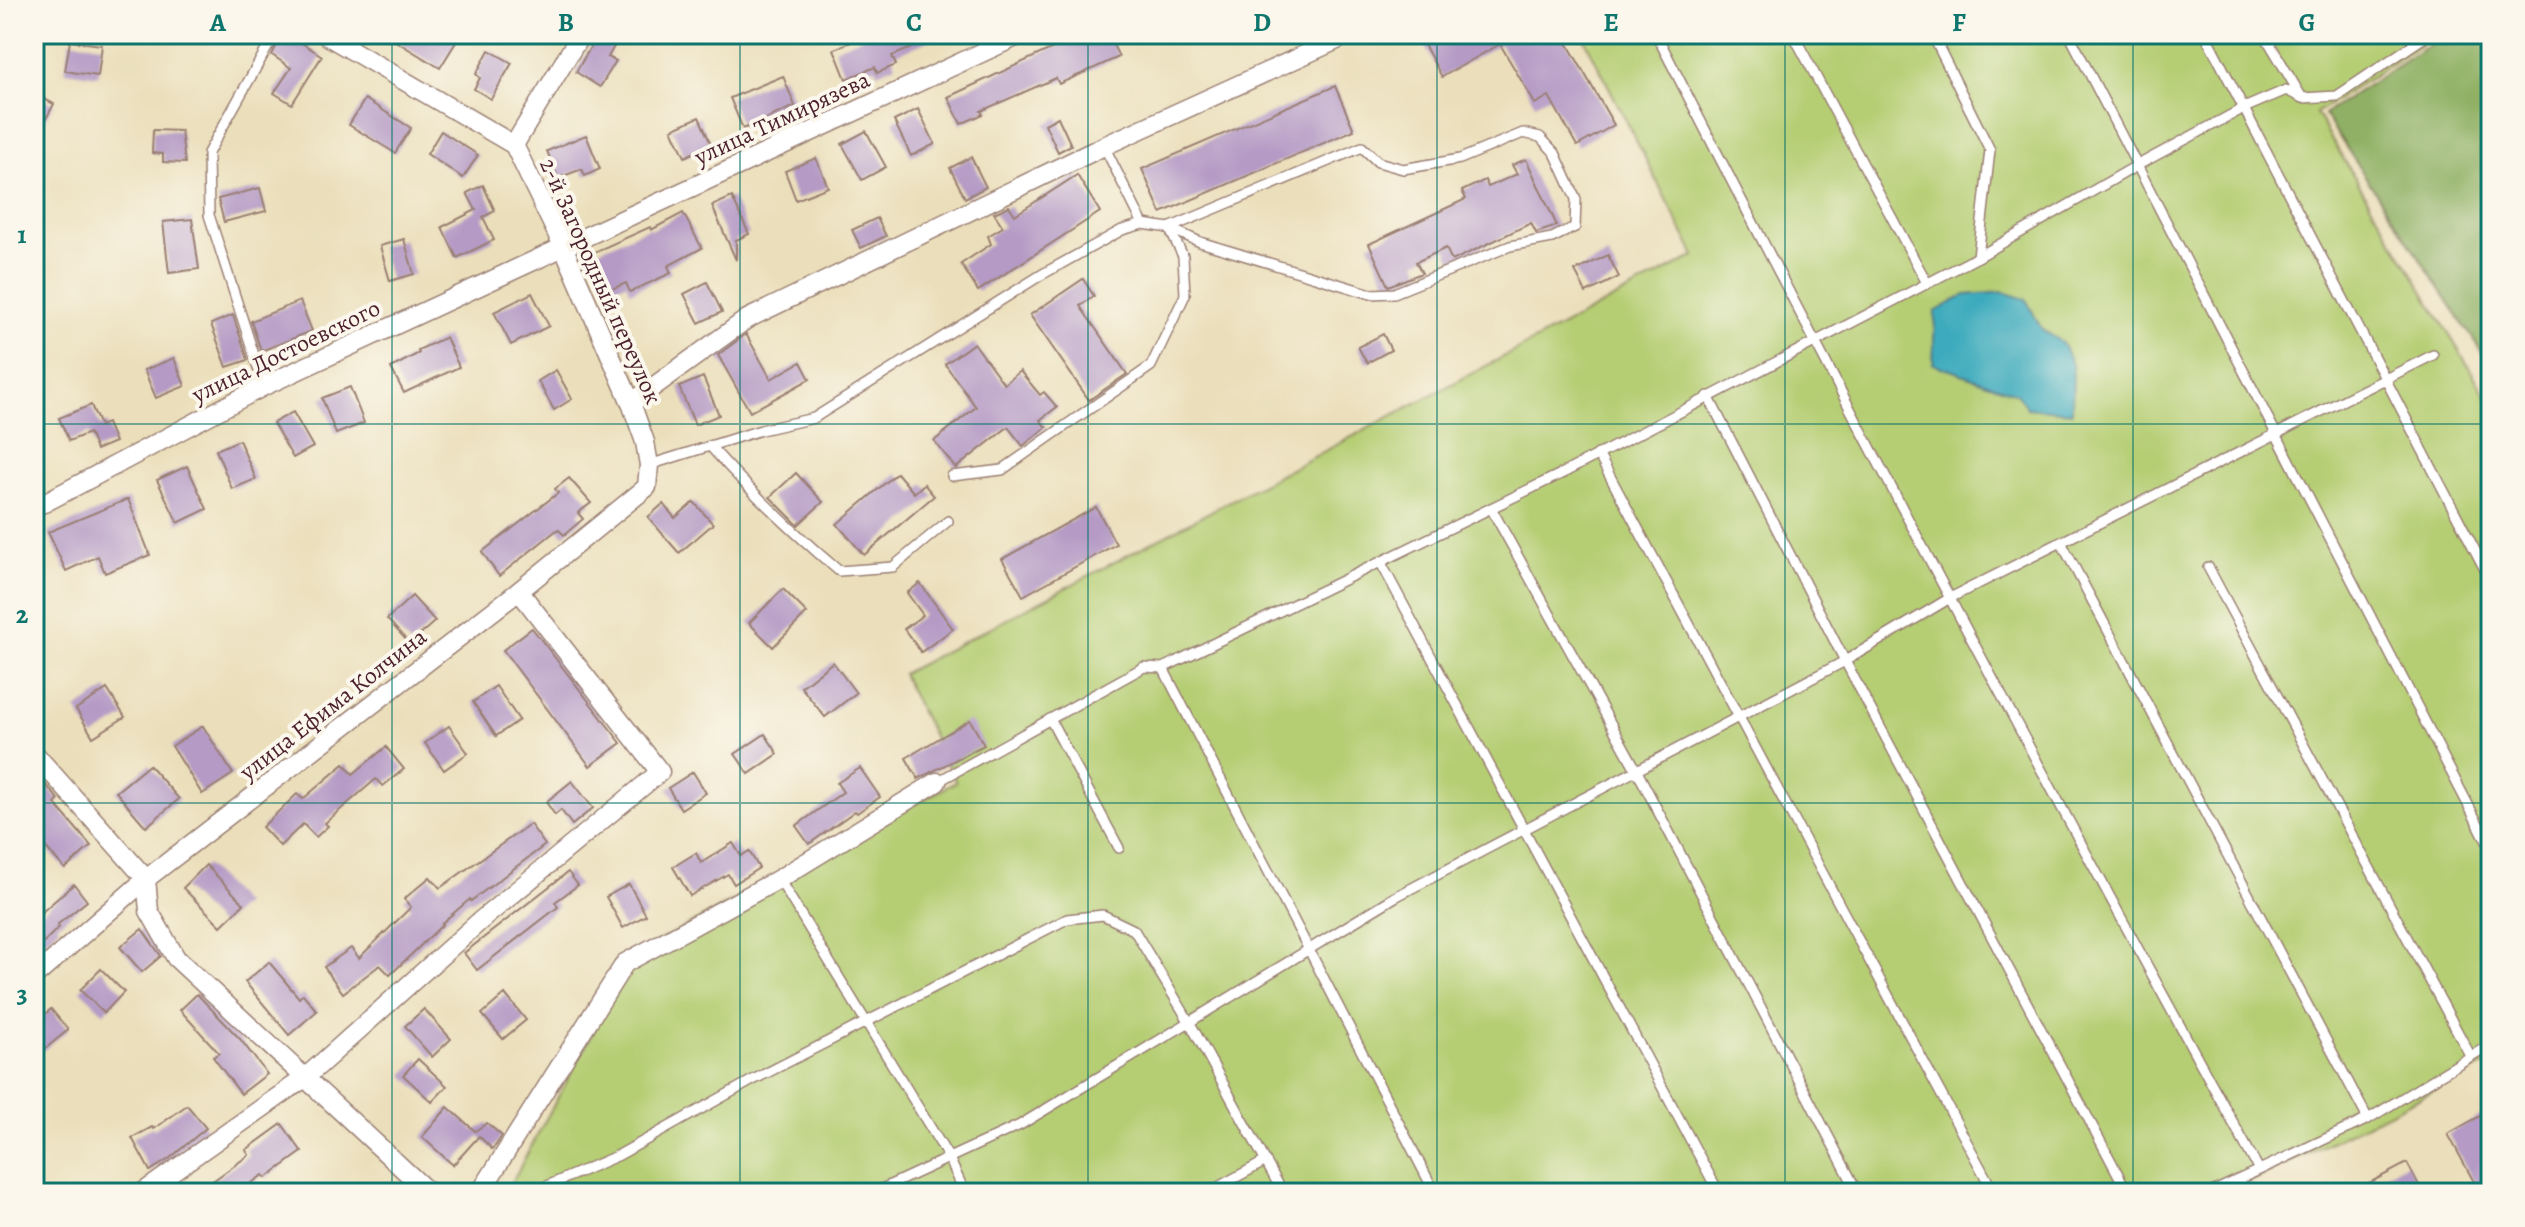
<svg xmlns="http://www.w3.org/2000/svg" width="2525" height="1227" font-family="Alegreya,serif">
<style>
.green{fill:#b5ce73;stroke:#80764f;stroke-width:2}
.forest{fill:#90b165;stroke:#6d6848;stroke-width:2}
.water{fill:#3eabbd;stroke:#446574;stroke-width:2}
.building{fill:#b49ac5}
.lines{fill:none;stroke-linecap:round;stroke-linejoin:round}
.service-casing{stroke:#9a7f73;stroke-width:12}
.minor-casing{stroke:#9a7f73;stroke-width:21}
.service{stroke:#fff;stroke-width:9}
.minor{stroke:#fff;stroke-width:18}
.grid{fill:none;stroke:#0f766e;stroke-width:2;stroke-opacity:0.55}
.labels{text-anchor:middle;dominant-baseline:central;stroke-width:8;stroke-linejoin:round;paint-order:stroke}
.street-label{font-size:24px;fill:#4a1f2b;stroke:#fbf7ec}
.neatline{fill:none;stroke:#0f766e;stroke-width:3}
.grid-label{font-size:26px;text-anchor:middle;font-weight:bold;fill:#0f766e}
</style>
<rect width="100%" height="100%" fill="#fbf7ec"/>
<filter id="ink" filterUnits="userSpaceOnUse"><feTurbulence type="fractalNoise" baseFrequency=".0125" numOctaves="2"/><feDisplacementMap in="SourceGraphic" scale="16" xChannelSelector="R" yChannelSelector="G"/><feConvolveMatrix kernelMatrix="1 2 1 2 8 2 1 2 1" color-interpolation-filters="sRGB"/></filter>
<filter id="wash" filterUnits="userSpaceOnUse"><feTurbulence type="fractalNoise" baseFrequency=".006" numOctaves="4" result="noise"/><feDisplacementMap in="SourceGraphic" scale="32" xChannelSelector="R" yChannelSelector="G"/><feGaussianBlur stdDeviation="1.8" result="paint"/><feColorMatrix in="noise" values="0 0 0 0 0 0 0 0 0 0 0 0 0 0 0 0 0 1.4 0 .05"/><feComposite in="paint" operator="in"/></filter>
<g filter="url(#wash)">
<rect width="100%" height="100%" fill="#ebdfbb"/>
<polygon class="green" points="1582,34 2437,34 2316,113 2491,404 2491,1062 2228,1193 506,1193 636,953 956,782 902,674 1695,256"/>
<polygon class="forest" points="2446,34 2491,34 2491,366 2324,114"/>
<polygon class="water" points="2003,292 2026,299 2041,328 2062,343 2073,367 2072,412 2027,408 2016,393 1933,364 1935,312 1965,295"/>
<g id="blocks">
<g class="building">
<polygon points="282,34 288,34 322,56 292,104 274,93 291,68 272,55"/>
<polygon points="384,34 461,34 440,68"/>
<polygon points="598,34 621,34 608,57 616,61 600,87 576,72"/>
<polygon points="870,34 945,34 892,56 896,65 877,73 875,67 846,79 834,49"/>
<polygon points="1083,34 1108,34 1119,57 1059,84 1056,78 981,111 983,114 961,124 948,97"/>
<polygon points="1434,34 1562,34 1614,125 1577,146 1549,96 1535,104 1500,44 1442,77 1422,41"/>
<polygon points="70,41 102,45 98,76 65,71"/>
<polygon points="489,50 512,63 491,99 474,89 480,78 476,74"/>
<polygon points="783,76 795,106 743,129 730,98"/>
<polygon points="1335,86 1354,130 1161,213 1142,169"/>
<polygon points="34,94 54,104 34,141"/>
<polygon points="365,99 411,128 395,153 349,125"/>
<polygon points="918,109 935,144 911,156 894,121"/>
<polygon points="699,117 711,144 685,157 672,129"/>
<polygon points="1058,117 1071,145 1058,152 1045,124"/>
<polygon points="153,130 181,131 185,163 163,162 163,154 152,153"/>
<polygon points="441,131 478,155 463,178 427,154"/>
<polygon points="866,131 886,167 862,180 842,144"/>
<polygon points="586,135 600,169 585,176 582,169 558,178 547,151"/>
<polygon points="971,157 986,187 965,198 950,168"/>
<polygon points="816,158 828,187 796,200 785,171"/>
<polygon points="1526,159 1557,226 1536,233 1531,223 1452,261 1446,248 1416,262 1422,273 1388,286 1369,244 1466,199 1462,191 1485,180 1488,187 1517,174 1512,165"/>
<polygon points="1077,175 1100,212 978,291 961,264 991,244 988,236 1003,227 994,213 1009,206 1015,215"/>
<polygon points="483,185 495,211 483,217 494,240 457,258 442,227 476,210 467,193"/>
<polygon points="260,188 266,211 224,222 218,199"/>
<polygon points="732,197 749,234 736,240 736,260 712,206"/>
<polygon points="683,213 702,248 668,266 671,273 630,292 626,283 607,291 590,254 650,227 651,230"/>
<polygon points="877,218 886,236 861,248 852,230"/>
<polygon points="192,219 199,269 169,273 163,222"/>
<polygon points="404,239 414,274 390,281 380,246"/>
<polygon points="1608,255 1619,277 1586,293 1575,271"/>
<polygon points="1083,279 1094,296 1080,306 1127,374 1089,400 1030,315"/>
<polygon points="707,282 722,312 699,323 684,294"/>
<polygon points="532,293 549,326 511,345 494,312"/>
<polygon points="300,301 312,331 261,351 251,321"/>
<polygon points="233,315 248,360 227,367 211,324"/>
<polygon points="746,334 771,379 801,362 810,379 750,412 718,355"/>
<polygon points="1383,334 1391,350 1367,363 1358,347"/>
<polygon points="446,337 459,367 404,393 391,368 419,353 418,350"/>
<polygon points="974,343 1004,384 1020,371 1040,395 1044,392 1057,407 1040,420 1046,427 1023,446 1008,427 956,468 934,441 976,407 945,364"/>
<polygon points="174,358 185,386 156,398 144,370"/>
<polygon points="556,370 572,399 554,410 538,381"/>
<polygon points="703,377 719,415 695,425 679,387"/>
<polygon points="350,387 364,423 336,434 322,398"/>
<polygon points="91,405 100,426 107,423 115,442 96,450 89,433 69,441 59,418"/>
<polygon points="293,412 313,447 293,458 273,423"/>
<polygon points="239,440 256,479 232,489 216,450"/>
<polygon points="187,466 207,509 178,523 157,480"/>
<polygon points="796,473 823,502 798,525 770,497"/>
<polygon points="897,473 914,493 924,484 934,496 864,555 837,524"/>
<polygon points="569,478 591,503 578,513 583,519 564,535 558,529 499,576 482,552 558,493 555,489"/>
<polygon points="128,499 150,555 105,573 98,556 66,571 48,532"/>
<polygon points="694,502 713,524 679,553 648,517 663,504 675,518"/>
<polygon points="1096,507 1116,544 1023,596 1002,559"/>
<polygon points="920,583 953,629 921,652 904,629 923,615 907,593"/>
<polygon points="783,589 807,613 773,647 749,623"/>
<polygon points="412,596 435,621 410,644 387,619"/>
<polygon points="532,628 621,743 590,766 503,650"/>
<polygon points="833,662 856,693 825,717 801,687"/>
<polygon points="496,686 519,720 496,736 473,702"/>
<polygon points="107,689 125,717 93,737 76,709"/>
<polygon points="970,720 984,745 918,779 906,758"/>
<polygon points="203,726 233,774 202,794 172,746"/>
<polygon points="449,726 468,753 444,770 425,743"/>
<polygon points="765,734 778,754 749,774 735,754"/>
<polygon points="386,747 404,769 383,786 376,779 325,823 328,826 316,837 303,824 280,846 262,827 297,794 303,799 344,764 353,774"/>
<polygon points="149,765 179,799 146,827 116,792"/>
<polygon points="860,768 880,797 857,813 855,811 809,844 796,826 843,792 837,783"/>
<polygon points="34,771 59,800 55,804 91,846 65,869 34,834"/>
<polygon points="693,772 706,793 681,809 668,788"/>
<polygon points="572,781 593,808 572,825 561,810 555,815 546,802"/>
<polygon points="530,824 545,845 471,901 470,899 442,923 443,924 390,975 380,965 343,993 324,967 351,948 359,958 411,907 404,899 430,877 440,888"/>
<polygon points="733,843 741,856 749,851 759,868 734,884 728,874 690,896 673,867 696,853 701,863"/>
<polygon points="206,865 244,904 221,926 183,888"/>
<polygon points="568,872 578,885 555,902 558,907 477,970 464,953"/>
<polygon points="74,884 87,901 57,925 59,927 34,952 34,919"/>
<polygon points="629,884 646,915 623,928 606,897"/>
<polygon points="142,929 161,956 142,972 120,947"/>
<polygon points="269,962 299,998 303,994 317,1011 289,1035 245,982"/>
<polygon points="101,969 124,992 104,1013 80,990"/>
<polygon points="197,994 240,1039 267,1074 241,1094 213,1057 219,1053 180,1010"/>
<polygon points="505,994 526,1020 503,1039 482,1014"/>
<polygon points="51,1009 68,1030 34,1058 34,1024"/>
<polygon points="424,1009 451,1039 432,1057 405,1026"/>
<polygon points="418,1059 447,1086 432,1102 403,1075"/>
<polygon points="187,1105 206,1128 169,1159 150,1171 132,1138 152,1127 154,1129"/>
<polygon points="448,1107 475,1131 487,1123 502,1136 496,1145 492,1149 479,1136 453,1165 422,1137"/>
<polygon points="2491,1110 2491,1193 2480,1193 2448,1134"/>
<polygon points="282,1124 302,1152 266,1178 263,1175 237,1193 217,1193 210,1183 249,1155 246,1150"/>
<polygon points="2407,1163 2423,1193 2350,1193"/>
</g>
</g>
</g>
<g filter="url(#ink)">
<use href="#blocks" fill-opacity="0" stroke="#9a7f73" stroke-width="2"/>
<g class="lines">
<defs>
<g id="service">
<path d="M 1656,34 C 1851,415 2051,793 2258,1168"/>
<polyline points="1793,34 1927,283"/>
<polyline points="1932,34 1990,150 1978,257"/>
<polyline points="2069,34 2491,849"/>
<polyline points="2205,34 2491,581"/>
<polyline points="2264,34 2301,96"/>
<polyline points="1104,146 1143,224"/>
<polyline points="264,386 209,215 208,153 275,34"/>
<polyline points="1708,396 1845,661 2128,1193"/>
<path d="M 710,446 C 750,491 793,532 839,571 L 893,567 L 948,521"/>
<polyline points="1598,454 1994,1193"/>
<polyline points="649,465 761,430 814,418 1041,275 1122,230 1143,224 1169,228 1362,147 1378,162 1403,169 1460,159 1523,133 1540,137 1555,153 1576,199 1575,227 1552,238 1510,246 1394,293 1371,294 1200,242 1169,228"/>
<polyline points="952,476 1002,470 1151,366 1185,295 1183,256 1169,228"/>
<polyline points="1491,508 1637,771 1858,1193"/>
<polyline points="2061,542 2368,1119"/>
<polyline points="1381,563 1719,1193"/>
<polyline points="2208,567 2470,1055"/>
<polyline points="1163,668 1435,1193"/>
<polyline points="1050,719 1119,848"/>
<polyline points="937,782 1144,667 1163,668 1565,472 1978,257 2138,165 2244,108 2286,90 2302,98 2337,96 2429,34"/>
<polyline points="779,879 949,1158 965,1193"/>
<polyline points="531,1193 619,1155 751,1081 1067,919 1103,915 1134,930 1190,1023 1283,1193"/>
<polyline points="873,1193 1020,1125 1395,897 1845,661 1950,598 2433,355"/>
<polyline points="1207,1193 1266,1161"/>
<polyline points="2210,1193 2368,1119 2491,1044"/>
</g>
<g id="minor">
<polyline points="514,145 581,34"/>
<polyline points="631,403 747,319 1104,146 1350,34"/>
<polyline points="34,505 44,503 264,386 1022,34"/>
<polyline points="34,753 146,879"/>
<polyline points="146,879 149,911 176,958 429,1193"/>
<polyline points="34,977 146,879 519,591 647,487 649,465 645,442 631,403 563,246 514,145 324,34"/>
<polyline points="142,1193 306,1077 480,921 660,772 519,591"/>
<polyline points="480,1193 625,963 779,879 937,782"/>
</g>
</defs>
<use href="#service" class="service-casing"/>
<use href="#minor" class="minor-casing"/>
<use href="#service" class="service"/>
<use href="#minor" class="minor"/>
</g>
</g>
<path class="grid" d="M 392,34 L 392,1193M 740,34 L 740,1193M 1088,34 L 1088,1193M 1437,34 L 1437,1193M 1785,34 L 1785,1193M 2133,34 L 2133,1193M 34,424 L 2491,424M 34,803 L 2491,803"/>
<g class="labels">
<g class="street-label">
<text transform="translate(782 118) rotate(-25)">улица Тимирязева</text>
<text transform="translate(601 281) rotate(66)">2-й Загородный переулок</text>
<text transform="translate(286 351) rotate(-26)">улица Достоевского</text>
<text transform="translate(333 704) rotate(-38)">улица Ефима Колчина</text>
</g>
</g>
<rect width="2525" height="1227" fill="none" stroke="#fbf7ec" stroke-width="88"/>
<rect x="44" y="44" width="2437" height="1139" class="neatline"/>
<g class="grid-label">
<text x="218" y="31">A</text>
<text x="566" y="31">B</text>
<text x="914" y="31">C</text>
<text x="1262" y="31">D</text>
<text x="1611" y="31">E</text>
<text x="1959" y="31">F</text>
<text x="2307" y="31">G</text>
<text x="22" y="243">1</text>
<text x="22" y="623">2</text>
<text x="22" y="1002">3</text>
</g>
</svg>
